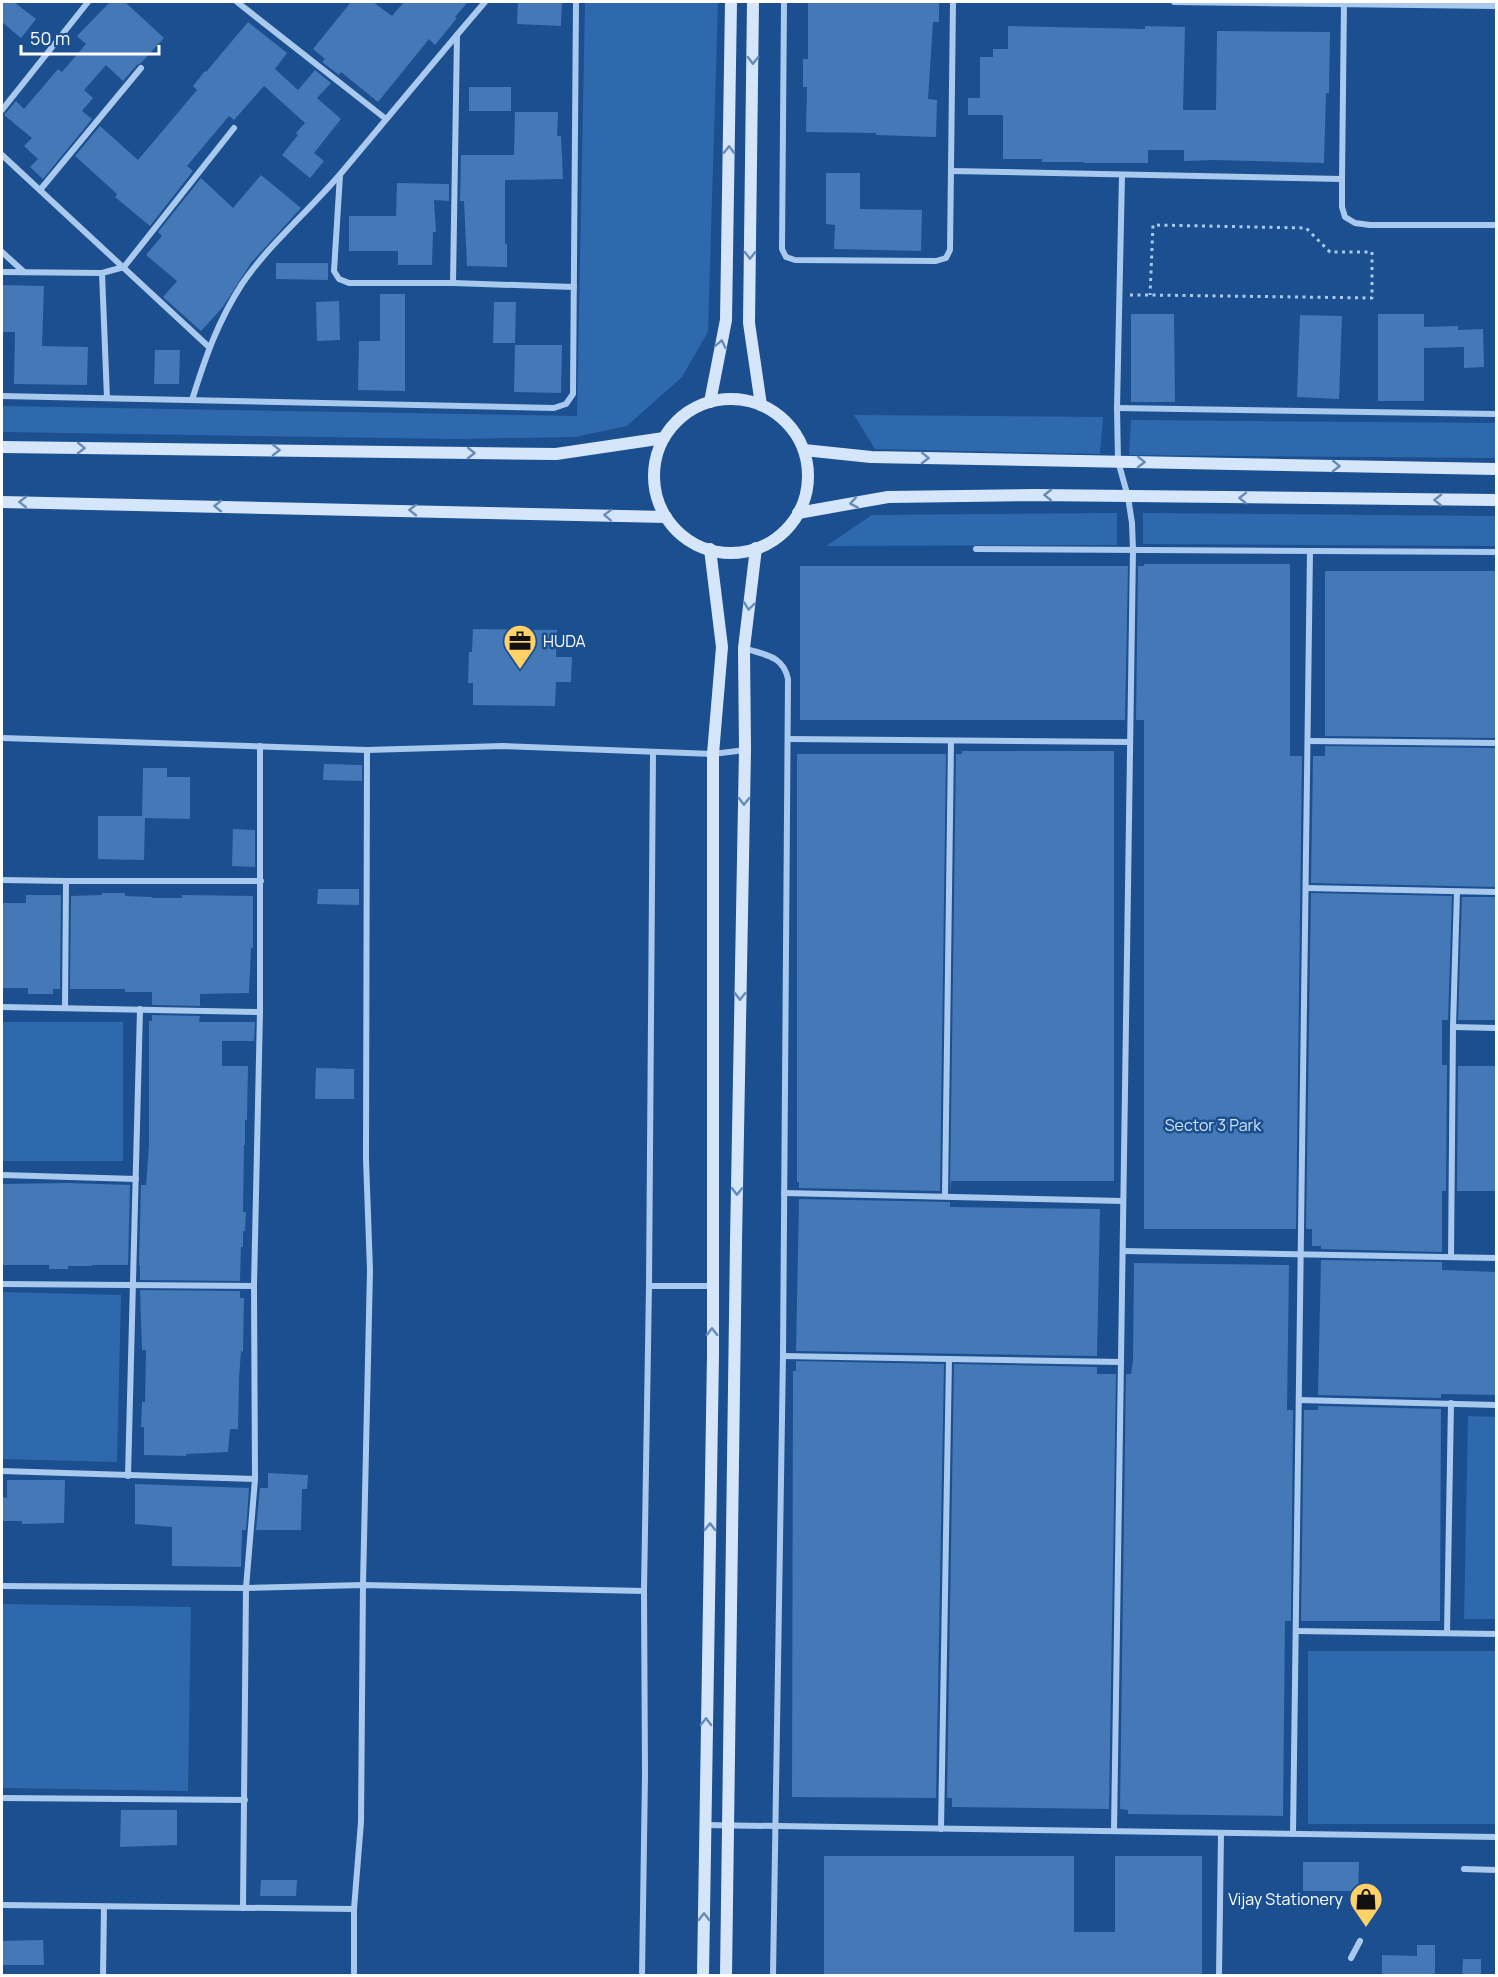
<svg xmlns="http://www.w3.org/2000/svg" width="1498" height="1977" font-family="Manrope,sans-serif">
<style>
.green{fill:#2e69ad}
.building{fill:#4478b7}
.lines{fill:none;stroke-linecap:round;stroke-linejoin:round}
.path{stroke:#a9c9ee;stroke-width:3;stroke-dasharray:3 4.5;stroke-linecap:butt}
.street{stroke:#a9c9ee;stroke-width:6}
.secondary{stroke:#d6e6fa;stroke-width:12}
.oneway{stroke:#668bba}
.labels{text-anchor:middle;dominant-baseline:central;stroke-width:5;stroke-linejoin:round;paint-order:stroke}
.poi-label{font-size:16px;fill:#fff;stroke:#1b4f8f;text-anchor:start}
.park-label{font-size:16px;fill:#cfe3fa;stroke:#1b4f8f}
</style>
<rect width="100%" height="100%" fill="#1b4f8f"/>
<g class="green">
<polygon points="585,2 718,2 708,332 682,377 627,426 575,437 457,439 2,432 2,406 577,416"/>
<polygon points="854,415 1103,417 1100,454 875,449"/>
<polygon points="1131,420 1496,423 1496,458 1129,455"/>
<polygon points="1117,513 1117,545 826,546 872,515"/>
<polygon points="1143,513 1496,516 1496,546 1143,544"/>
<rect x="2" y="1022" width="121" height="139"/>
<polygon points="2,1292 121,1295 117,1462 2,1459"/>
<polygon points="1468,1416 1496,1417 1496,1619 1464,1619"/>
<polygon points="2,1604 191,1607 188,1791 2,1788"/>
<rect x="1308" y="1651" width="188" height="173"/>
</g>
<g class="building">
<polygon points="2,2 14,2 36,19 21,38 2,22"/>
<polygon points="110,2 125,2 164,38 141,63 137,65 123,81 106,65 84,90 93,98 82,111 92,119 43,179 30,167 38,159 24,146 32,138 4,115 16,101 24,109 58,69 62,72 86,44 77,36"/>
<polygon points="351,2 373,2 392,16 404,2 468,2 455,17 457,18 435,45 429,39 378,102 341,72 339,75 322,62 325,59 313,49"/>
<polygon points="518,2 562,2 561,26 517,24"/>
<polygon points="808,2 939,2 939,22 933,22 928,99 937,100 936,137 876,135 876,133 806,132 807,87 803,87 803,59 808,59"/>
<polygon points="248,22 287,53 275,69 298,90 315,70 331,83 317,98 341,119 314,153 324,161 310,178 282,155 298,135 296,133 305,123 264,86 234,120 229,116 187,166 193,171 150,226 115,197 117,194 75,156 100,126 138,160 197,90 193,86 205,71 206,72"/>
<polygon points="1008,26 1145,29 1145,26 1185,27 1183,110 1216,110 1217,31 1330,32 1329,93 1326,93 1324,163 1214,160 1184,161 1184,150 1148,150 1148,163 1084,163 1084,162 1042,162 1042,159 1003,159 1003,115 968,115 968,98 980,98 980,57 993,57 993,49 1008,49"/>
<rect x="469" y="87" width="42" height="24"/>
<polygon points="515,112 558,112 557,136 561,136 563,179 505,180 505,244 507,244 507,267 467,266 464,201 460,201 461,155 514,155"/>
<polygon points="826,173 860,173 860,209 922,210 921,251 834,249 835,225 826,224"/>
<polygon points="261,175 301,208 251,263 222,308 201,331 163,297 177,281 146,255 162,236 158,232 201,178 233,208"/>
<polygon points="397,183 449,184 449,201 434,200 436,232 433,232 432,265 398,265 398,251 349,251 349,216 396,216"/>
<polygon points="276,263 328,263 328,280 276,279"/>
<polygon points="2,285 44,286 42,346 88,347 87,385 14,384 15,332 2,332"/>
<polygon points="380,294 405,294 405,391 358,390 359,341 380,341"/>
<polygon points="339,301 340,340 317,341 316,302"/>
<polygon points="494,302 516,302 515,343 493,343"/>
<polygon points="1131,314 1174,314 1175,402 1131,402"/>
<polygon points="1378,314 1424,314 1424,327 1458,326 1458,330 1483,329 1484,367 1464,368 1464,347 1424,348 1424,401 1378,401"/>
<polygon points="1300,315 1342,316 1339,399 1297,397"/>
<polygon points="515,345 562,345 561,393 514,392"/>
<polygon points="155,350 180,350 179,384 154,384"/>
<polygon points="1144,564 1290,564 1290,756 1302,756 1296,1229 1144,1229 1144,720 1136,720 1138,566 1144,566"/>
<polygon points="800,566 1128,566 1125,720 800,720"/>
<polygon points="1325,571 1497,571 1497,738 1325,736"/>
<polygon points="473,629 557,630 556,657 572,657 571,682 556,682 555,706 473,705 473,683 468,683 469,652 472,652"/>
<polygon points="1325,746 1497,748 1497,887 1311,883 1313,756 1325,756"/>
<polygon points="962,751 1114,751 1114,1181 951,1181 950,1192 956,754 962,754"/>
<polygon points="797,754 946,754 940,1191 799,1188 799,1182 797,1182"/>
<polygon points="324,764 362,765 362,781 323,780"/>
<polygon points="143,768 167,768 167,777 190,777 190,819 145,818 144,860 98,859 98,816 142,816"/>
<polygon points="233,829 255,830 255,867 232,866"/>
<polygon points="318,889 359,889 359,905 317,904"/>
<polygon points="102,893 125,893 125,896 152,897 152,898 182,898 182,895 253,896 253,948 251,948 249,993 200,994 200,1006 152,1005 152,992 125,992 125,989 70,989 71,896 102,895"/>
<polygon points="1311,893 1452,896 1448,1020 1442,1020 1442,1065 1447,1065 1446,1191 1442,1191 1442,1252 1321,1249 1321,1246 1312,1246 1312,1229 1306,1229"/>
<polygon points="26,895 61,895 60,989 53,989 53,994 28,994 28,988 2,988 2,903 26,903"/>
<polygon points="1462,897 1497,897 1497,1020 1458,1020"/>
<polygon points="152,1015 200,1016 199,1022 255,1022 254,1041 222,1041 222,1066 248,1066 247,1120 245,1120 245,1145 244,1145 243,1212 246,1212 245,1231 243,1231 243,1247 241,1247 240,1281 140,1280 140,1266 139,1266 141,1185 146,1185 149,1146 149,1021 152,1021"/>
<polygon points="1458,1066 1497,1066 1497,1191 1457,1191"/>
<polygon points="316,1068 354,1069 354,1099 315,1099"/>
<polygon points="69,1183 130,1185 128,1265 92,1265 92,1266 68,1266 68,1269 49,1269 49,1265 2,1265 2,1184"/>
<polygon points="799,1199 950,1202 950,1207 1100,1209 1097,1356 796,1351"/>
<polygon points="1321,1260 1442,1262 1442,1270 1497,1272 1497,1395 1441,1394 1441,1398 1318,1395"/>
<polygon points="1134,1263 1289,1265 1287,1410 1293,1410 1291,1621 1285,1621 1283,1816 1128,1814 1128,1810 1120,1809 1126,1374 1131,1374 1133,1361"/>
<polygon points="140,1290 240,1291 240,1298 244,1298 243,1352 241,1351 239,1378 238,1429 230,1429 228,1452 186,1454 186,1456 144,1455 144,1427 141,1427 142,1402 145,1402 146,1350 142,1350"/>
<polygon points="796,1361 944,1364 936,1798 792,1797 793,1371 796,1371"/>
<polygon points="954,1364 1097,1367 1097,1374 1116,1374 1109,1809 952,1807 952,1798 947,1798"/>
<polygon points="1318,1406 1441,1409 1440,1621 1301,1621 1304,1410 1318,1410"/>
<polygon points="268,1473 308,1475 307,1489 302,1489 301,1530 256,1530 260,1488 268,1488"/>
<polygon points="7,1480 65,1480 64,1523 22,1524 22,1521 2,1521 2,1497 7,1498"/>
<polygon points="135,1484 249,1488 246,1530 242,1530 241,1567 172,1566 172,1527 135,1524"/>
<polygon points="121,1810 177,1810 177,1845 120,1847"/>
<polygon points="824,1856 1074,1856 1074,1932 1115,1932 1115,1856 1202,1856 1202,1976 824,1976"/>
<polygon points="1303,1862 1359,1862 1358,1891 1303,1891"/>
<polygon points="261,1880 297,1880 296,1896 260,1896"/>
<polygon points="43,1940 44,1965 2,1965 2,1941"/>
<polygon points="1417,1945 1435,1945 1435,1976 1382,1976 1382,1955 1417,1956"/>
<polygon points="1463,1959 1481,1959 1481,1976 1462,1976"/>
</g>
<g class="lines">
<polyline class="path" points="1130,295 1150,295 1372,298 1372,252 1330,252 1306,228 1153,225 1150,295"/>
<g class="street">
<polyline points="237,2 386,119"/>
<polyline points="784,2 782,249 786,257 795,260 936,261 946,258 950,250 953,2"/>
<polyline points="1174,2 1496,6"/>
<polyline points="1344,2 1342,179 1342,207 1345,217 1355,223 1370,225 1496,225"/>
<polyline points="2,110 88,2"/>
<polyline points="2,155 209,347"/>
<polyline points="951,171 1342,179"/>
<polyline points="340,175 334,271 339,279 349,283 453,283 574,287"/>
<polyline points="40,190 141,68"/>
<polyline points="2,252 24,272"/>
<polyline points="2,272 102,273 107,398"/>
<polyline points="102,273 124,267 234,128"/>
<polyline points="453,283 457,35"/>
<polyline points="2,396 554,408 566,404 573,394 576,2"/>
<path d="M 192,400 C 205,358 218,321 242,284 C 270,243 310,210 342,172 C 390,115 437,58 485,2"/>
<polyline points="1117,408 1496,414"/>
<polyline points="976,549 1496,552"/>
<path d="M 744,648 C 764,655 783,655 788,679 L 783,1356 L 773,1976"/>
<polyline points="2,738 367,750 503,746 713,754 745,750"/>
<polyline points="788,739 1130,742"/>
<polyline points="1308,741 1496,743"/>
<polyline points="2,880 66,881 261,881"/>
<polyline points="1306,888 1496,892"/>
<polyline points="2,1007 260,1012"/>
<polyline points="65,1008 66,881"/>
<polyline points="1453,1027 1496,1028"/>
<polyline points="2,1175 136,1179"/>
<polyline points="784,1193 1123,1201"/>
<polyline points="945,1196 951,741"/>
<polyline points="1123,1251 1496,1258"/>
<polyline points="1451,1257 1453,1027 1457,892"/>
<polyline points="2,1284 254,1286"/>
<polyline points="649,1286 711,1286"/>
<polyline points="783,1356 1121,1362"/>
<polyline points="1299,1400 1496,1405"/>
<polyline points="2,1471 255,1479"/>
<polyline points="128,1476 140,1009"/>
<polyline points="2,1586 246,1588 363,1585 644,1591"/>
<polyline points="1296,1631 1496,1634"/>
<polyline points="1447,1633 1451,1403"/>
<polyline points="2,1798 245,1800"/>
<polyline points="705,1825 1496,1837"/>
<polyline points="941,1829 949,1359"/>
<polyline points="1114,1831 1133,550 1132,523 1128,497 1118,461 1117,408 1122,175"/>
<polyline points="1293,1834 1310,551"/>
<polyline points="1464,1869 1496,1870"/>
<polyline points="2,1905 354,1909"/>
<polyline points="243,1908 246,1588 255,1479 254,1286 260,1012 260,746"/>
<polyline points="1351,1958 1360,1941"/>
<polyline points="103,1976 104,1907"/>
<polyline points="354,1976 354,1909 361,1822 363,1585 370,1270 366,1159 367,750"/>
<polyline points="642,1976 645,1775 644,1591 649,1286 653,752"/>
<polyline points="1219,1976 1221,1833"/>
</g>
<g class="secondary">
<polyline points="753,2 749,323 761,405"/>
<circle cx="731" cy="476" r="77"/>
<polyline points="710,402 726,320 731,2"/>
<polyline points="2,447 556,454 664,438"/>
<polyline points="804,450 871,457 1496,469"/>
<polyline points="2,502 666,517"/>
<polyline points="798,513 888,497 1035,495 1496,500"/>
<polyline points="703,1976 713,1355 713,754 722,647 710,549"/>
<polyline points="726,1976 736,1242 745,750 744,648 756,548"/>
</g>
</g>
<defs><path id="oneway-chevron" d="M-2-3.5L2.5 0L-2 3.5" fill="none" stroke-width="1.6" stroke-linecap="round" stroke-linejoin="round" transform="scale(1.5)"/></defs>
<g class="oneway">
<use href="#oneway-chevron" transform="translate(753 60) rotate(91)"/>
<use href="#oneway-chevron" transform="translate(729 150) rotate(-89)"/>
<use href="#oneway-chevron" transform="translate(750 255) rotate(91)"/>
<use href="#oneway-chevron" transform="translate(721 344) rotate(-79)"/>
<use href="#oneway-chevron" transform="translate(81 448) rotate(1)"/>
<use href="#oneway-chevron" transform="translate(276 450) rotate(1)"/>
<use href="#oneway-chevron" transform="translate(471 453) rotate(1)"/>
<use href="#oneway-chevron" transform="translate(925 458) rotate(1)"/>
<use href="#oneway-chevron" transform="translate(1141 462) rotate(1)"/>
<use href="#oneway-chevron" transform="translate(1336 466) rotate(1)"/>
<use href="#oneway-chevron" transform="translate(1048 495) rotate(-179)"/>
<use href="#oneway-chevron" transform="translate(1243 498) rotate(-179)"/>
<use href="#oneway-chevron" transform="translate(1438 500) rotate(-179)"/>
<use href="#oneway-chevron" transform="translate(23 502) rotate(-179)"/>
<use href="#oneway-chevron" transform="translate(854 503) rotate(170)"/>
<use href="#oneway-chevron" transform="translate(218 506) rotate(-179)"/>
<use href="#oneway-chevron" transform="translate(413 510) rotate(-179)"/>
<use href="#oneway-chevron" transform="translate(608 515) rotate(-178)"/>
<use href="#oneway-chevron" transform="translate(749 606) rotate(97)"/>
<use href="#oneway-chevron" transform="translate(744 801) rotate(91)"/>
<use href="#oneway-chevron" transform="translate(740 996) rotate(91)"/>
<use href="#oneway-chevron" transform="translate(737 1191) rotate(91)"/>
<use href="#oneway-chevron" transform="translate(712 1332) rotate(-91)"/>
<use href="#oneway-chevron" transform="translate(710 1527) rotate(-89)"/>
<use href="#oneway-chevron" transform="translate(706 1722) rotate(-89)"/>
<use href="#oneway-chevron" transform="translate(704 1917) rotate(-90)"/>
</g>
<defs>
<symbol id="office-pin" viewBox="-11 -11 22 30"><path d="M0 17L-7.5 6A9.5 9.5 0 1 1 7.5 6Z" fill="#ffd166" stroke="#1b4f8f"/><path d="M-6-3h4V-5.5h4V-3h4V5H-6ZM-1-4.5V-3h2v-1.5ZM-6 0V1H6V0Z" fill="#111"/></symbol>
<symbol id="shop-pin" viewBox="-11 -11 22 30"><path d="M0 17L-7.5 6A9.5 9.5 0 1 1 7.5 6Z" fill="#ffd166" stroke="#1b4f8f"/><path d="M-5-2.5h2.3a2.7 3.5 0 0 1 5.4 0H5L5.5 6h-11ZM-1.5-2.5h3a1.5 2.3 0 0 0-3 0Z" fill="#111"/></symbol>
</defs>
<g fill-rule="evenodd">
<use href="#office-pin" x="501" y="622" width="38" height="52"/>
<use href="#shop-pin" x="1347" y="1880" width="38" height="52"/>
</g>
<g class="labels">
<g class="poi-label">
<text x="543" y="641">HUDA</text>
<text x="1343" y="1899" text-anchor="end">Vijay Stationery</text>
</g>
<g class="park-label">
<text x="1213" y="1125">Sector 3 Park</text>
</g>
</g>
<rect width="1498" height="1977" fill="none" stroke="#ffffff" stroke-width="6"/>
<path d="M21 45v9h138v-9" fill="none" stroke="#ffffff" stroke-width="3"/>
<text x="30" y="45" font-size="18" fill="#ffffff" stroke="#1b4f8f" stroke-width="4.5" paint-order="stroke">50 m</text>
</svg>
